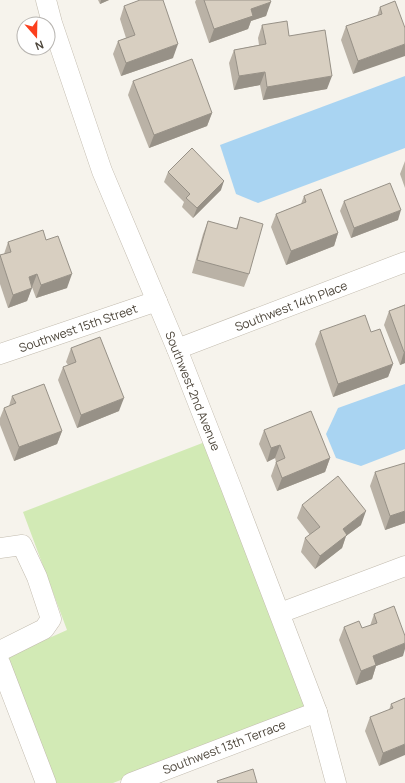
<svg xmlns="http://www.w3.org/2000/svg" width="405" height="783" font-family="Manrope,sans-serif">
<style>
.green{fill:#d2eab5}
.water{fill:#a9d4f2}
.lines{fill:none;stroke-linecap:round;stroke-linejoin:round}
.minor-casing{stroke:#c2bbae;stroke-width:21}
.minor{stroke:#fff;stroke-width:20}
.wall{fill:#bab2a6}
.shaded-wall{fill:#979187}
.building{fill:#d8cfc1;stroke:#979187}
.labels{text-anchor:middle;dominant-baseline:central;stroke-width:3.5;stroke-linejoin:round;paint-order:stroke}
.street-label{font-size:12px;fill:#4b4439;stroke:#fff}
</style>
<rect width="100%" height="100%" fill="#f6f3ec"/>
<polygon class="green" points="205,442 307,708 113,783 56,783 7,657 67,630 23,512"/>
<g class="water">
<polygon points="405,76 405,148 258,203 236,194 220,145"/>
<polygon points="405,384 405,449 361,466 336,458 326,434 338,408"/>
</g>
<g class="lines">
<defs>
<g id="minor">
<polyline points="46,0 52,23 102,171 177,349 231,487 317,712 336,783"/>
<polyline points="177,349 405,262"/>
<polyline points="0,354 157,301"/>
<polyline points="0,548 22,545 37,577 51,619 44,629 0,651"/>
<polyline points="280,613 405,566"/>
<polyline points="0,663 46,783"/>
<polyline points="131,783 317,712"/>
</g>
</defs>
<use href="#minor" class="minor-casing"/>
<use href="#minor" class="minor"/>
</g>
<g class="wall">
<polygon points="98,0 109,0 100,4"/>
<polygon points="196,0 270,0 266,16 251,21 248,29 209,43 195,2"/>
<polygon points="395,1 353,74 341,40 346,26 377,16 380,7"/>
<polygon points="124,6 173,58 121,76 113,54 118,41 126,38 120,19"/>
<polygon points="262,25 289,36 327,89 263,100 260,85 234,90 229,63 234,50 259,45 258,38"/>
<polygon points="133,81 212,113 207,126 149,148 128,95"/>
<polygon points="405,161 405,188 400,174"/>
<polygon points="168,172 221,190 193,218 182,207 184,202 164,182"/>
<polygon points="304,196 338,233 334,246 286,265 271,227 276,214 301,204"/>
<polygon points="344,201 398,220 351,238 340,211"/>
<polygon points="240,217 249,274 244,287 192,273 203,234 208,221 236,229"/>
<polygon points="46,240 67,288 36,298 32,287 27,301 8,308 0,284 0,255 4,254 8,242"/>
<polygon points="405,304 405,363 400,365 384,325 389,311 404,305"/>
<polygon points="320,331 371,332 393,364 388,377 333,397 315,344"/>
<polygon points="71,348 119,411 77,428 58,380 63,367 68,365 66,362"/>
<polygon points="12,396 62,431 57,444 14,461 0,425 0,418 4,408 9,406"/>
<polygon points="264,430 330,458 325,472 277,491 271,476 276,462 275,458 267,462 259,444"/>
<polygon points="375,472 405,523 385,530 370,486"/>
<polygon points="302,505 361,525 346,536 342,548 315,569 301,552 305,538 310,535 297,518"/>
<polygon points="374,614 403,656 376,666 372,679 356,685 339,640 344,627 362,628 370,626"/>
<polygon points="405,698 379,766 365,731 370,717 389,710 391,704"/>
</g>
<g class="shaded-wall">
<polygon points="101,0 109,0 100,4"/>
<polygon points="271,2 266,16 251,21 248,29 209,43 214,29 251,9"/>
<polygon points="178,44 173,58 121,76 126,63"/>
<polygon points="405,44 405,56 353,74 358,61"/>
<polygon points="265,72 260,85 234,90 239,76"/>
<polygon points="332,76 327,89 263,100 267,87"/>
<polygon points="212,113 207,126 149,148 154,135"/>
<polygon points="224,181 221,190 193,218 197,208"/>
<polygon points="401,210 398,220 351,238 354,228"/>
<polygon points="338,233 334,246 286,265 291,251"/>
<polygon points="37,274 32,287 29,277"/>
<polygon points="72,274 67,288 36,298 41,285"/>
<polygon points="32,288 27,301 8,308 13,295"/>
<polygon points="404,352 405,352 405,363 400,365"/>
<polygon points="393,364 388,377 333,397 338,384"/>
<polygon points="124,398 119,411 77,428 81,415"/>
<polygon points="62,431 57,444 14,461 19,447"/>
<polygon points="280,445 275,458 267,462 271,448"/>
<polygon points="330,458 325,472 277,491 282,478"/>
<polygon points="366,511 361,525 346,536 342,548 315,569 320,556 343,529"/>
<polygon points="405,511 405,523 385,530 390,516"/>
<polygon points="405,643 405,649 403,656 376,666 372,679 356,685 361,671 373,656"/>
<polygon points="405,744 405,755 379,766 383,753"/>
</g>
<g class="building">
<polygon points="140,0 163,0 178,44 126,63 118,41 135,35 124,6"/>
<polygon points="204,0 270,0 271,2 251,9 253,16 214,29"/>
<polygon points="395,1 405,28 405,44 358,61 346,26 382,14 380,7"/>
<polygon points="287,21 289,36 325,30 332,76 267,87 265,72 239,76 234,50 266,44 262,25"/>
<polygon points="192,59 212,113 154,135 133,81"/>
<polygon points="192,148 224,181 197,208 186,198 190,194 168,172"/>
<polygon points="390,183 401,210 354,228 344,201"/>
<polygon points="321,189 338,233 291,251 276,214 306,202 304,196"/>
<polygon points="240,217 263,224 249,274 197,260 208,221 237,229"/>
<polygon points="43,230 46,240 58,236 72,274 41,285 37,274 29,277 32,288 13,295 0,255 11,252 8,242"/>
<polygon points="405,305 405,352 404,352 389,311"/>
<polygon points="365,315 371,332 380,329 393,364 338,384 320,331"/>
<polygon points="100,337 124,398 81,415 63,367 76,362 71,348"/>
<polygon points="44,384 62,431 19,447 4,408 16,403 12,396"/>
<polygon points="311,411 330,458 282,478 276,462 285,458 280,445 271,448 264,430"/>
<polygon points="405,463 405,511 390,516 375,472"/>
<polygon points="338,476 366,511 343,529 347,535 320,556 305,538 320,527 302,505"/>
<polygon points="394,606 405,636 405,643 373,656 376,665 361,671 344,627 359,621 362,628 377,623 374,614"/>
<polygon points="405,698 405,744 383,753 370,717 393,708 391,704"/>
<polygon points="253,769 257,783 218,783 217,781"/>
</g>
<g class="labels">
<g class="street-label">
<text transform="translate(291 306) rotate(-21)">Southwest 14th Place</text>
<text transform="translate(78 328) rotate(-19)">Southwest 15th Street</text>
<text transform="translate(193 391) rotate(68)">Southwest 2nd Avenue</text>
<text transform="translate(224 747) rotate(-21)">Southwest 13th Terrace</text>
</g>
</g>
<g transform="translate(36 36) rotate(160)"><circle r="19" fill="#ffffff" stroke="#b7b4b0"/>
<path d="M0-3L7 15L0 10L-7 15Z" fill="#fc3f1d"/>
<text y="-6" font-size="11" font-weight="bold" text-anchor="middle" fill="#4b4439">N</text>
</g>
</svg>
